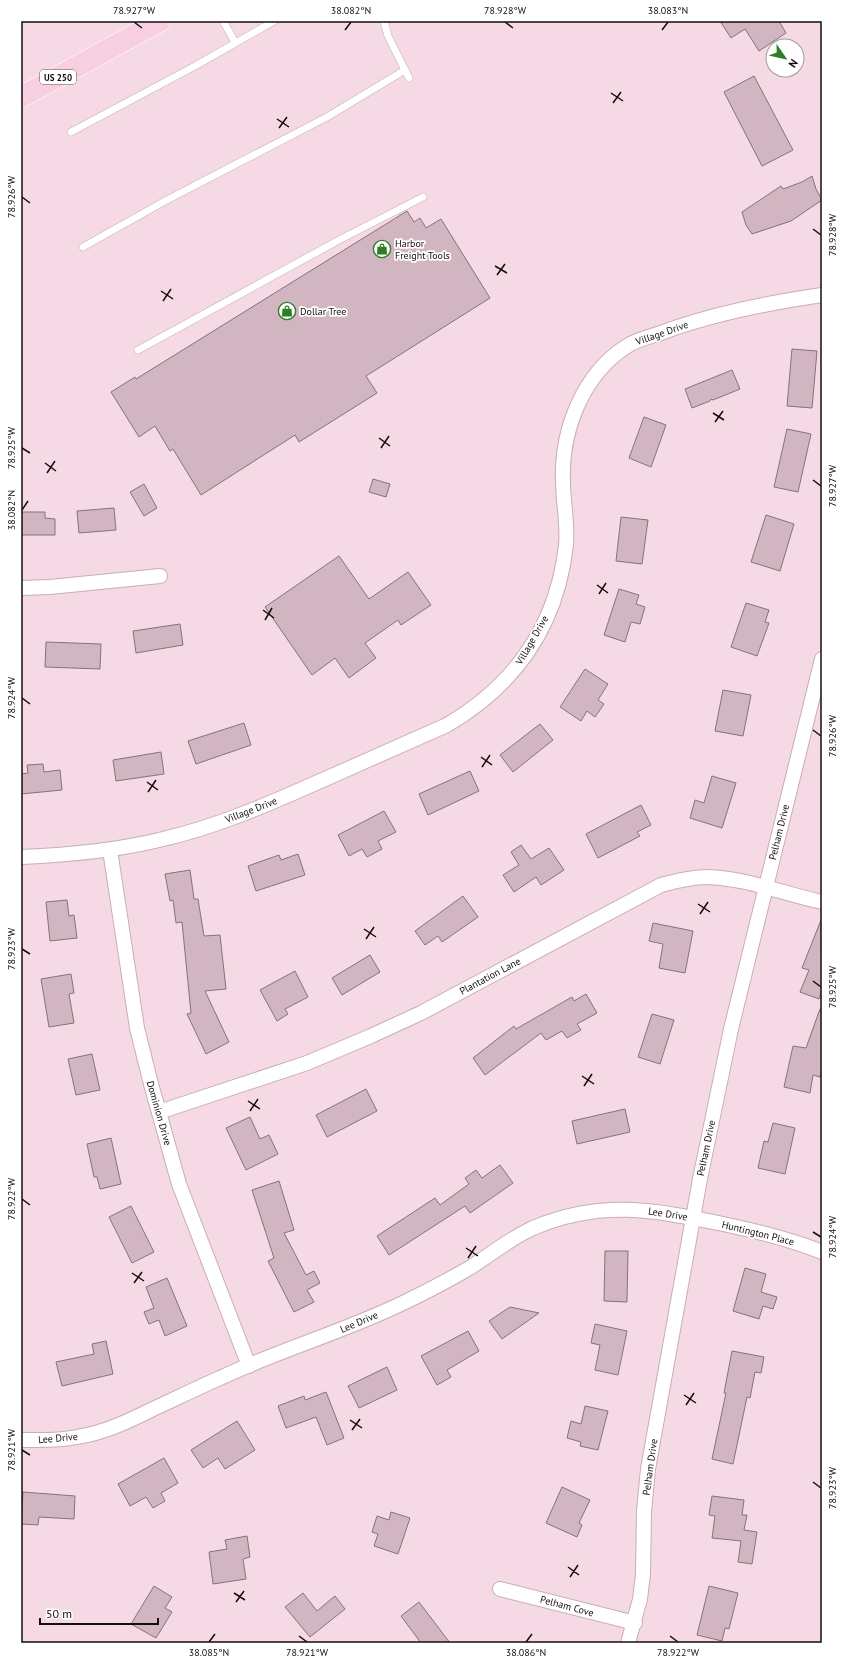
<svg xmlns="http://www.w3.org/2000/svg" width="843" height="1664" font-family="'PT Sans',sans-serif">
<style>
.building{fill:#d1b6c1;stroke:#89707a}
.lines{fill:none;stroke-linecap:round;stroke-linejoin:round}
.lane-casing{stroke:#c8aeb8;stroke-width:8}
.street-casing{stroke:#c8aeb8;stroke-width:16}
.primary-casing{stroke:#fff;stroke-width:22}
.lane{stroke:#fff;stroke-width:7}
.street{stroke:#fff;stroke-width:14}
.primary{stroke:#f8cfe0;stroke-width:21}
.ticks{fill:none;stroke:#150c10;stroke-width:1.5}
.labels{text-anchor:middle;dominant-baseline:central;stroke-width:3.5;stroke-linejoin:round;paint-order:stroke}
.shield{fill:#fff;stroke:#5b5558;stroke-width:1}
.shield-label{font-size:9px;font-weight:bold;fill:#150c10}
.poi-label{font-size:10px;fill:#150c10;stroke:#fff;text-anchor:start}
.street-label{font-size:10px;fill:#150c10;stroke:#fff}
.neatline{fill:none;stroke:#150c10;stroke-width:1.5}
.ticks-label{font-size:10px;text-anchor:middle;fill:#150c10}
</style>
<rect width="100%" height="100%" fill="#f5d9e4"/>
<g class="building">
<polygon points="720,21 779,21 786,33 759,51 745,29 731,38"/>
<polygon points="754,76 793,150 762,166 724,92"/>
<polygon points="812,176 816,189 822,200 791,221 752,234 746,225 742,212 781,186 783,189 802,182"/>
<polygon points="407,211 414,222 420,218 426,228 441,219 490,298 366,376 377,393 299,442 295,435 201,495 173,449 170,451 155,426 139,437 111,392 135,377 136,379"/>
<polygon points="792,349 817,351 812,408 787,406"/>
<polygon points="732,370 740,389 713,400 711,399 710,401 692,408 685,389"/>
<polygon points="644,417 666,425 651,467 629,458"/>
<polygon points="787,429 811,434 798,492 774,487"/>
<polygon points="373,479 390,484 386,497 369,492"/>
<polygon points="144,484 157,508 144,516 130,492"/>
<polygon points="114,508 116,530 79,533 77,511"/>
<polygon points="21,512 45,512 45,518 55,519 55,535 21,535"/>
<polygon points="766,515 794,524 780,571 751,562"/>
<polygon points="621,517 648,520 642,564 616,561"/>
<polygon points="339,556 369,599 408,572 431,605 401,625 398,620 365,643 376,658 349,678 335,658 312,675 265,607"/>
<polygon points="619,589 639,595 636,604 645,607 640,624 631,622 625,642 604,635"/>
<polygon points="746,603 769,610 765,622 769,623 757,656 731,647"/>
<polygon points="180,624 183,645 136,653 133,631"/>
<polygon points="46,642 101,644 100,669 45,667"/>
<polygon points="585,669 608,684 598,700 604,704 595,717 587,711 581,721 560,707"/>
<polygon points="723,690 751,695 743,736 715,731"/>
<polygon points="244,723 251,745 196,764 188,741"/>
<polygon points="540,724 553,740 513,772 500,755"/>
<polygon points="161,752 164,774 116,781 113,760"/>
<polygon points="43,764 44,772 60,770 62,790 21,794 21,774 28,773 27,765"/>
<polygon points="470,771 479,791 428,815 419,794"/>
<polygon points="712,776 736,783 722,828 690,818 695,800 704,803"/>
<polygon points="641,805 651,825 637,832 640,836 598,858 586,834"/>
<polygon points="384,811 396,832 378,841 382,849 367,857 362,849 349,856 338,835"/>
<polygon points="521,845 531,859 549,848 564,870 541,885 536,877 514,892 503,875 519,865 511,852"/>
<polygon points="298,854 305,875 256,891 248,866 279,855 281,860"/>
<polygon points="190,870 194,899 198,899 204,936 220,935 226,989 205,991 229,1042 206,1054 187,1014 191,1013 182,922 176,923 173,900 170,901 165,874"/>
<polygon points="463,896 478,917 442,942 438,936 425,945 415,931"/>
<polygon points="67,900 69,916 74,915 77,938 50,941 46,902"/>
<polygon points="821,920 822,990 819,999 800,992 809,970 802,968"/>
<polygon points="653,923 693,931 685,973 659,968 663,944 649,941"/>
<polygon points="370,955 380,972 342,995 332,978"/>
<polygon points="295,971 308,997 285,1009 288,1014 277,1021 260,990"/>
<polygon points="71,974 74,993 69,994 74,1023 49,1027 41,979"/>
<polygon points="586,994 597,1013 577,1024 581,1030 567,1038 562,1031 546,1040 541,1033 485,1075 473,1058 514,1026 516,1029 572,997 574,1001"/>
<polygon points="820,1009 822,1009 822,1068 820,1077 813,1075 810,1093 784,1087 793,1046 806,1048"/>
<polygon points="652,1014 674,1020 660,1064 638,1057"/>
<polygon points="92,1054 100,1090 76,1095 68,1059"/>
<polygon points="366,1089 377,1111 327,1137 316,1115"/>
<polygon points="625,1109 630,1132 577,1144 572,1121"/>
<polygon points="250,1117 260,1139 269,1135 278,1154 246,1170 226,1128"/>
<polygon points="773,1123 795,1128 785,1174 758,1168 764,1141 768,1142"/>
<polygon points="111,1138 121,1184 100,1189 97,1177 94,1177 87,1144"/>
<polygon points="500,1165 513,1183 470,1213 465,1206 389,1255 377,1236 435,1198 440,1205 469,1184 465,1178 476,1170 482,1178"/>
<polygon points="279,1181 294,1230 284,1233 306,1275 314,1271 320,1283 307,1290 314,1302 294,1312 268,1261 274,1258 252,1190"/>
<polygon points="131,1206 154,1252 132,1263 109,1217"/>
<polygon points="605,1251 628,1251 627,1302 604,1301"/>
<polygon points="745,1268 766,1274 761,1292 777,1297 773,1309 763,1306 759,1319 733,1311"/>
<polygon points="167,1278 187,1326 165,1336 159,1320 149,1324 144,1312 154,1308 146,1287"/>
<polygon points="510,1307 539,1313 502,1339 489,1321"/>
<polygon points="595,1324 627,1331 618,1375 595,1370 600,1345 591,1343"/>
<polygon points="468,1331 479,1351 447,1370 451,1377 437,1385 421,1356"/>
<polygon points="106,1341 113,1374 62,1386 56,1362 94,1354 92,1344"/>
<polygon points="732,1351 764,1357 761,1373 755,1372 750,1398 747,1397 733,1464 712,1459 726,1393 724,1393"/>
<polygon points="387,1367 397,1390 359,1408 348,1386"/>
<polygon points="326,1392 344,1438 327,1445 316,1417 286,1428 278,1406 304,1396 305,1400"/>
<polygon points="585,1406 608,1411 598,1450 580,1446 581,1442 567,1438 571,1421 581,1424"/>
<polygon points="237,1421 255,1450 225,1469 218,1458 203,1468 191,1450"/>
<polygon points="164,1458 178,1483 161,1493 165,1501 153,1508 146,1497 130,1506 118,1484"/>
<polygon points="562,1487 590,1500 579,1523 582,1525 577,1537 546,1523"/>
<polygon points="23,1492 75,1496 74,1519 39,1517 38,1525 21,1524"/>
<polygon points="712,1496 744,1500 742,1515 747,1515 744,1530 757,1532 752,1564 738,1562 741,1541 712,1538 715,1516 709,1515"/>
<polygon points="391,1512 410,1518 398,1554 374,1546 378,1534 372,1532 377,1516 389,1520"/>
<polygon points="247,1536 250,1557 243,1559 246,1579 213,1584 209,1552 227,1549 225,1540"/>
<polygon points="154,1586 172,1597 165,1608 172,1612 156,1638 131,1624"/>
<polygon points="709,1586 738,1593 729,1629 725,1628 722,1641 697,1635"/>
<polygon points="303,1593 317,1611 335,1596 345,1609 310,1637 285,1607"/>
<polygon points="419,1602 450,1643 421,1643 401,1616"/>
</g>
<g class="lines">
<defs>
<g id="lane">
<polyline points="223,21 235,42"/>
<polyline points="384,21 388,36 409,78"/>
<polyline points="71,132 195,66 274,21"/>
<polyline points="83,247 165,201 327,117 405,70"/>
<polyline points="138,350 339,240 423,197"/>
</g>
<g id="street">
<polyline points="21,588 50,587 160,576"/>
<polyline points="110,850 137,1028 151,1084 179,1184 249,1366"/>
<path d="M 21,857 C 68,855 114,851 159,840 C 217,827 271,803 325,779 C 365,761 406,743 447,725 C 515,685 557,626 566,545 C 568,524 563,502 563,481 C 561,430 583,374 627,346 C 636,340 648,337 658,334 C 710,314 767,303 822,295"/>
<path d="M 159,1112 L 307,1063 L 371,1036 L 421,1013 L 661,885 C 676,881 691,877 707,877 C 746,878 784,894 822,902"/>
<path d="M 21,1440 C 40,1440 58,1441 77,1437 C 104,1433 129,1421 153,1409 C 175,1399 197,1388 220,1378 C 279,1350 343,1332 403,1303 C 426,1292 449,1280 471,1267 C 491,1254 511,1238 533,1228 C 601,1199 654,1210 723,1224 C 756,1231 790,1239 822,1252"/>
<polyline points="500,1589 635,1623"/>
<polyline points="628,1643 640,1599 643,1574 644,1511 648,1469 700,1179 731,1029 822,659"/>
</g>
<polyline id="primary" points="21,97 160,21"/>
</defs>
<use href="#lane" class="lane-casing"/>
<use href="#street" class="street-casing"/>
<use href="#primary" class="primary-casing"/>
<use href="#lane" class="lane"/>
<use href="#street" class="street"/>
<use href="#primary" class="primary"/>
</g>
<path class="ticks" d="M 134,22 L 142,28M 505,22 L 513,28M 345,30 L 351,22M 662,30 L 668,22M 611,93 L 623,101M 613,103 L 621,92M 277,119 L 289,127M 279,128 L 287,117M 22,197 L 30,203M 813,229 L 821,235M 495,266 L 507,273M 497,275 L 505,264M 161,291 L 173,299M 163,301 L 171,289M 713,413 L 724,420M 715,422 L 723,411M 379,438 L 390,446M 22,448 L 30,453M 381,448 L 389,436M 45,463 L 56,471M 47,473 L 55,461M 813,480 L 821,486M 22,510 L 28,501M 597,585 L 608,593M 599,594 L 606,583M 263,610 L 274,618M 265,620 L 272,608M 22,698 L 30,704M 813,730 L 821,736M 481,757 L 492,765M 482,767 L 490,755M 147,782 L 158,790M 148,792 L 156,780M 698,904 L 710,912M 700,914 L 708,902M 364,929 L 376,937M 366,939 L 374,927M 22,949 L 30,954M 813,981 L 821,987M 582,1076 L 594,1084M 584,1086 L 592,1074M 248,1101 L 260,1109M 250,1111 L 258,1099M 22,1199 L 30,1205M 813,1232 L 821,1237M 466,1248 L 478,1256M 468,1258 L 476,1246M 132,1273 L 144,1281M 134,1283 L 142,1272M 684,1395 L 696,1403M 686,1405 L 694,1393M 350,1420 L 362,1428M 352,1430 L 360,1419M 22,1450 L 30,1455M 813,1482 L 821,1488M 568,1567 L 579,1575M 570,1577 L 578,1565M 234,1593 L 245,1600M 236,1602 L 244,1591M 299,1636 L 307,1642M 670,1636 L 678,1642M 209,1642 L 215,1634M 526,1642 L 532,1634"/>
<defs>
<symbol id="shop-ring" viewBox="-11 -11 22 22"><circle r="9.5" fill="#fff" stroke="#2e7e28" stroke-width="1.5"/><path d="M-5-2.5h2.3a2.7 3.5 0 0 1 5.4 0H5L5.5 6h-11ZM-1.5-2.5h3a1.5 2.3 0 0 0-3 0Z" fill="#2e7e28"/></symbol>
</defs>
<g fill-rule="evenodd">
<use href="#shop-ring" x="372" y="239" width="20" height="20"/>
<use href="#shop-ring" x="277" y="301" width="20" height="20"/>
</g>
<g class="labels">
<rect class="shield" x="40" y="70" width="36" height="14" rx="3"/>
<g class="shield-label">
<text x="58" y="77">US 250</text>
</g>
<g class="poi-label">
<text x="395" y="243">Harbor<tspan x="395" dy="12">Freight Tools</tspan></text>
<text x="300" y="311">Dollar Tree</text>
</g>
<g class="street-label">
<text transform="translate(662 333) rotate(-19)">Village Drive</text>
<text transform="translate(532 640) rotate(-60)">Village Drive</text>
<text transform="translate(251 810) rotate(-21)">Village Drive</text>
<text transform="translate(779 832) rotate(-76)">Pelham Drive</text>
<text transform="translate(490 976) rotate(-28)">Plantation Lane</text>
<text transform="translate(159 1113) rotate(74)">Dominion Drive</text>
<text transform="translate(706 1148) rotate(-78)">Pelham Drive</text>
<text transform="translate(668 1214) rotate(9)">Lee Drive</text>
<text transform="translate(758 1233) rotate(14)">Huntington Place</text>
<text transform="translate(359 1322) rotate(-23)">Lee Drive</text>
<text transform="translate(58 1438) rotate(-5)">Lee Drive</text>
<text transform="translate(650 1467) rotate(-82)">Pelham Drive</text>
<text transform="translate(567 1606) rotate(15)">Pelham Cove</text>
</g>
</g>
<rect width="843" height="1664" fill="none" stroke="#ffffff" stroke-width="44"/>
<g transform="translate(785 58) rotate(124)"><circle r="19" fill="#ffffff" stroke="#a19e9f"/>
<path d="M0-3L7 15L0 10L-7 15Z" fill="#2e7e28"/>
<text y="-6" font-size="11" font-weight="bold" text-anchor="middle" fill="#150c10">N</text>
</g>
<path d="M40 1618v6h118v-6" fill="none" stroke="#150c10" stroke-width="2"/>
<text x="46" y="1618" font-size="12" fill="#150c10" stroke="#ffffff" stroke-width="3" paint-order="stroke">50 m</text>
<rect x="22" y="22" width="799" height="1620" class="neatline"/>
<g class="ticks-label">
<text x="134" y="14">78.927°W</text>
<text x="351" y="14">38.082°N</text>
<text x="505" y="14">78.928°W</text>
<text x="668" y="14">38.083°N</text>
<text transform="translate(11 197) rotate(-90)" y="4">78.926°W</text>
<text transform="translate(832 235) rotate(-90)" y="4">78.928°W</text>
<text transform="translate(11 448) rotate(-90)" y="4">78.925°W</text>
<text transform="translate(832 486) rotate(-90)" y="4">78.927°W</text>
<text transform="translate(11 510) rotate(-90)" y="4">38.082°N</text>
<text transform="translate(11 698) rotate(-90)" y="4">78.924°W</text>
<text transform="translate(832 736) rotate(-90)" y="4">78.926°W</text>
<text transform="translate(11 949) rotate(-90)" y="4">78.923°W</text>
<text transform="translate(832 987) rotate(-90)" y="4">78.925°W</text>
<text transform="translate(11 1199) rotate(-90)" y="4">78.922°W</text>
<text transform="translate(832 1237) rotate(-90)" y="4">78.924°W</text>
<text transform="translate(11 1450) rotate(-90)" y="4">78.921°W</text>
<text transform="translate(832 1488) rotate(-90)" y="4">78.923°W</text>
<text x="209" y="1656">38.085°N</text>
<text x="307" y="1656">78.921°W</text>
<text x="526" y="1656">38.086°N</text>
<text x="678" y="1656">78.922°W</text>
</g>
</svg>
